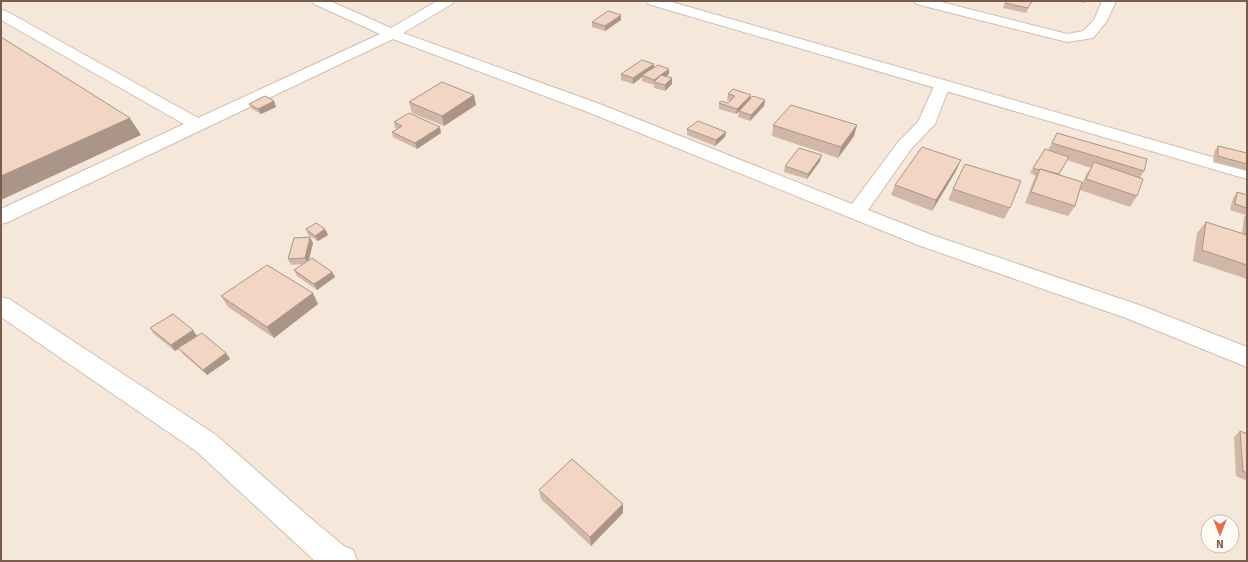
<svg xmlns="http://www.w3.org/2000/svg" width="1248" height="562" font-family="Signika,sans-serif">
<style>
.residential{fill:#f5e8da;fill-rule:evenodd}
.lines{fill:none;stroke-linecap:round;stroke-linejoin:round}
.minor-casing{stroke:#d1beb0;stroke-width:2}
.tertiary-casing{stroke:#d1beb0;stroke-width:2}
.minor{fill:#fff;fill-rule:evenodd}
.tertiary{fill:#fff;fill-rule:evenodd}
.wall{fill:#d1b7a8;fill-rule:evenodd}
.shaded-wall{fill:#aa9588}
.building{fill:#f3d5c3;stroke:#aa9588}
</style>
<rect width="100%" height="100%" fill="#fdf6ec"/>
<path class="residential" d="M 1,1 L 1247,1 L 1247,561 L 1,561 ZM 1208,522 L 1232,522 L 1232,546 L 1208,546 Z"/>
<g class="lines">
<defs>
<g id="minor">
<polygon points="312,1 330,1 391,28 437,1 454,1 452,4 403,33 597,103 852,204 899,141 918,122 936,82 942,80 948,82 950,85 935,124 911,149 868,210 932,235 1142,306 1247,347 1247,367 1126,318 918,245 585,111 393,39 8,222 1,224 1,209 184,124 1,20 1,10 6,11 198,118 380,34 314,4"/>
<polygon points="914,1 937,1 1067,34 1083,31 1094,20 1102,1 1116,1 1107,21 1093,38 1067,42 916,4"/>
<polygon points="1,297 9,299 216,435 316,523 344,546 353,550 357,561 315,561 196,451 1,317"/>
</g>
<polygon id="tertiary" points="646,1 668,1 1247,167 1247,179 648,4"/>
</defs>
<use href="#minor" class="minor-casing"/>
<use href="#tertiary" class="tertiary-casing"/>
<use href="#minor" class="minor"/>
<use href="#tertiary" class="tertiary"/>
</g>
<g class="wall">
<polygon points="1032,1 1026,13 1003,8 1005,3"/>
<polygon points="1076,1 1086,1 1084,3"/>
<polygon points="621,15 621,20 605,31 592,27 592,22"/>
<polygon points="654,64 654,67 669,74 666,77 672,78 672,84 665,91 654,88 654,85 642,81 642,77 633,84 621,80 621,74"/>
<polygon points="728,94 751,95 750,100 765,100 764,106 750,121 738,117 739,112 736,114 719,109 719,103 728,103 730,101 727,100"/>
<polygon points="474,95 476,105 444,126 412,113 409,102"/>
<polygon points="274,101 276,107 261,114 252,109 249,104"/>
<polygon points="394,122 441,133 417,149 393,137 392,132 397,129 395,128"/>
<polygon points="773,125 857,125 854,136 838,158 772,136"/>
<polygon points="687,129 726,132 725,137 715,146 687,135"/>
<path d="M 1057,133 L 1144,171 L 1140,178 L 1137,196 L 1130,207 L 1080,190 L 1075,206 L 1068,216 L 1025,203 L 1034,179 L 1036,176 L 1030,173 L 1033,168 L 1048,150 ZM 1067,160 L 1091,168 L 1087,173 L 1080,188 L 1059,174 Z"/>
<polygon points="1218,146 1247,153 1247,171 1213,162 1214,152"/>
<polygon points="820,161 807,179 784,172 785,166"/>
<polygon points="956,171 932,211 891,195 895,185"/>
<polygon points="953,189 1010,208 1004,219 948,200"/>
<polygon points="1237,192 1247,195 1247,279 1193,261 1197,233 1206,222 1242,234 1244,217 1246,215 1230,210 1233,198"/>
<polygon points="306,229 325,229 328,235 318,241 308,235"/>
<polygon points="313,243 309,260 332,272 335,277 317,290 297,276 294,270 303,264 291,265 288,259"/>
<polygon points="221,296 318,304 274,338 228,307"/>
<polygon points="150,328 197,336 226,353 230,359 207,375 183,354 179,349 175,351 154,334"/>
<polygon points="1240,431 1247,434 1247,481 1236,476 1234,437"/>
<polygon points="539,490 623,513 591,546 541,499"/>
</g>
<g class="shaded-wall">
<polygon points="621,15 621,20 605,31 605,26"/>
<polygon points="654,64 653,69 642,75 642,77 633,84 633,78"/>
<polygon points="669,69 669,74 657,83 654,82 654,85 654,80"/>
<polygon points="672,78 672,84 665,91 665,85"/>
<polygon points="474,95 476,105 444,126 442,116"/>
<polygon points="751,95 750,100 736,114 737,109"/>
<polygon points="765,100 764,106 750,121 751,115"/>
<polygon points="274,101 276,107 261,114 258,109"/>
<polygon points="130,118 141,135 1,200 1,176"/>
<polygon points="857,125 854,136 838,158 841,147"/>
<polygon points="440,127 441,133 417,149 415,143"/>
<polygon points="726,132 725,137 715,146 716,140"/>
<polygon points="822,155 820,161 807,179 808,174"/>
<polygon points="961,160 956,171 932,211 936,200"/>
<polygon points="325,229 328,235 318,241 315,236"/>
<polygon points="310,237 313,243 308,263 305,258"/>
<polygon points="332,272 335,277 317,290 314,284"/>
<polygon points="313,293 318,304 274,338 267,327"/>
<polygon points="193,330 197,336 175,351 171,345"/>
<polygon points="226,353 230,359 207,375 203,370"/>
<polygon points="623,504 623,513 591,546 590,537"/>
</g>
<g class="building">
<polygon points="1006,1 1032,1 1028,8 1005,3"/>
<polygon points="608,11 621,15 605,26 592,22"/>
<polygon points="1,37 130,118 1,176"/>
<polygon points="642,60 654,64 633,78 621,74"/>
<polygon points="658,65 669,69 654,80 642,75"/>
<polygon points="661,75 672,78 665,85 654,82"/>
<polygon points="442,82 474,95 442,116 409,102"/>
<polygon points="733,89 751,95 737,109 719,103 721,101 728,103 735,96 728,94"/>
<polygon points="265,96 274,101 258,109 249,104"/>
<polygon points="753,96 765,100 751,115 739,111"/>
<polygon points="791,105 857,125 841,147 773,125"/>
<polygon points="409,113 440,127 415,143 392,132 402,126 394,122"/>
<polygon points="698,121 726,132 716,140 687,129"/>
<polygon points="1057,133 1147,159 1144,171 1052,143"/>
<polygon points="1218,146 1247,153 1247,164 1218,156"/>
<polygon points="922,147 961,160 936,200 895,185"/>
<polygon points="799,148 822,155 808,174 785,166"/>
<polygon points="1045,149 1069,157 1059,174 1040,169 1039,170 1033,168"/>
<polygon points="1094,162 1143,179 1137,196 1086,179"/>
<polygon points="965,164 1021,181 1010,208 953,189"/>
<polygon points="1040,169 1082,182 1075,206 1031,192"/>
<polygon points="1237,192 1247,195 1247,208 1235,204"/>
<polygon points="1206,222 1247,235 1247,265 1202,250"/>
<polygon points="316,223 325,229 315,236 306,229"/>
<polygon points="310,237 305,258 288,259 294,238"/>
<polygon points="312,258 332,272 314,284 294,270"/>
<polygon points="267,265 313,293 267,327 221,296"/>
<polygon points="173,314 193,330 171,345 150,328"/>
<polygon points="202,333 226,353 203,370 178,348"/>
<polygon points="1240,431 1247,434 1247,473 1243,471"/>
<polygon points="572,459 623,504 590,537 539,490"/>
</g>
<rect width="1248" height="562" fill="none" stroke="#7a5c4d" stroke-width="4"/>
<g transform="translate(1220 534) rotate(180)"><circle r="19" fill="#fffaf3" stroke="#cabbb1"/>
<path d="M0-3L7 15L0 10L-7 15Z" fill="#e76f51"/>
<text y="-6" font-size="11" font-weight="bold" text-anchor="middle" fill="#7a5c4d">N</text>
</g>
</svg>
